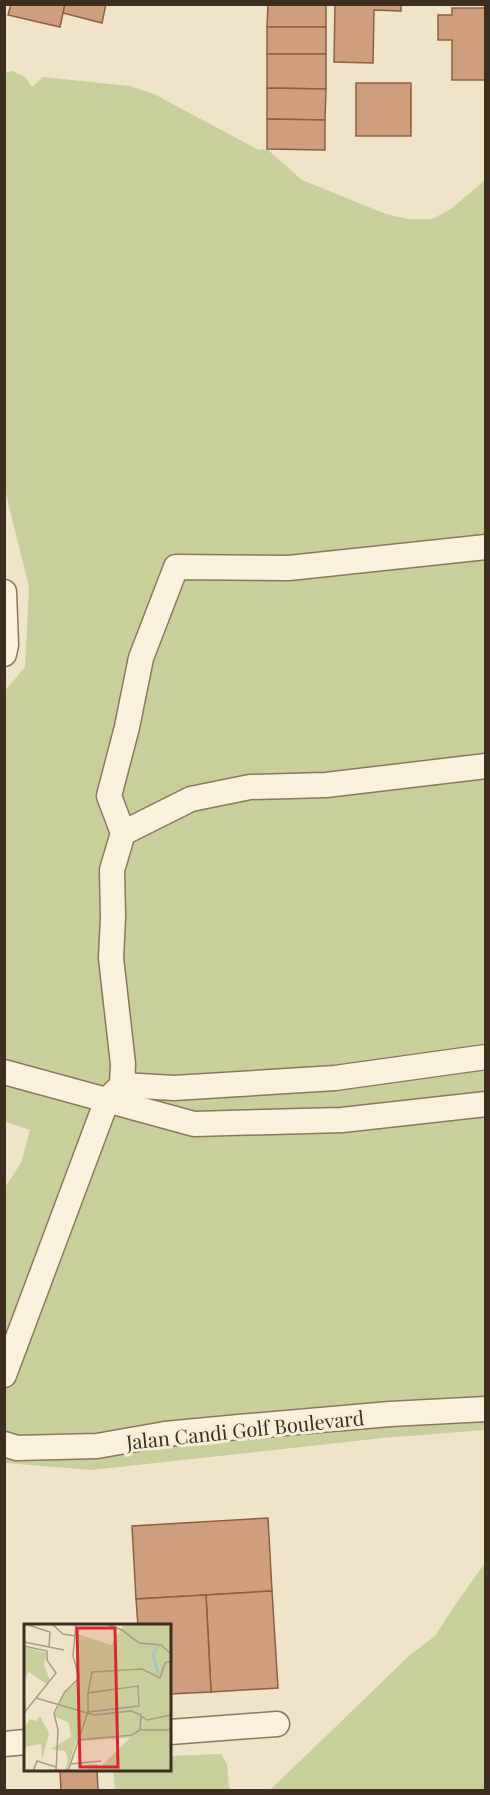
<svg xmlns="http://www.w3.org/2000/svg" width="490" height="1795" font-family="'Playfair Display',serif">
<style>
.green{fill:#c9cf9b}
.building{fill:#cf9f7d;stroke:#8d5f41;stroke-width:1.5}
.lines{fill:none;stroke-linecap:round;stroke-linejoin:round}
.minor-casing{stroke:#8d765c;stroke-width:27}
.minor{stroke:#faf1dc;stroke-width:24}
.labels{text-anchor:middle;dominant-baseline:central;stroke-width:6;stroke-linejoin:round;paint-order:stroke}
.street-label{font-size:20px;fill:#3d2e20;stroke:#f7eed8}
.inset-river{fill:none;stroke:#a9c4bc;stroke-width:3}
.inset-road{fill:none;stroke:#a89b85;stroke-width:1.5}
.view{fill:#d62828;fill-opacity:0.15;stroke:#d62828;stroke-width:3}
.inset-edge{fill:none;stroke:#3d2e20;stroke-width:3}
</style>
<rect width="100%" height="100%" fill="#f0e4c8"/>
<g class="green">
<polygon points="12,71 25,77 32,87 43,77 130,86 154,94 259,150 267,149 302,180 386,214 408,219 432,219 451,209 485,180 485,1430 383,1438 92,1470 5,1463 5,1187 21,1163 30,1130 4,1121 4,692 25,667 29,587 5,490 4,73"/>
<polygon points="485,1563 485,1790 270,1790 410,1655 435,1636 455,1605"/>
<polygon points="221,1754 227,1764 229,1787 231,1790 115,1790 113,1770 170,1770 170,1756"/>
</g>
<g class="building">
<polygon points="11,4 65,4 60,27 8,15"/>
<polygon points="65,4 106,4 102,23 63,13"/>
<polygon points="268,4 326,4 326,27 267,27"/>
<polygon points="335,4 401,4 401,11 374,10 373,63 334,62"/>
<polygon points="452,8 486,8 486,80 452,80 452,40 438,40 438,15 452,15"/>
<rect x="267" y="27" width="59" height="27"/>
<polygon points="267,54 326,54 326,89 267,88"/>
<rect x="356" y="83" width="55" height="53"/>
<polygon points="267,88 326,89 325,120 267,119"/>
<polygon points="267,119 325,120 325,150 267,149"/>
<polygon points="268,1518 272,1591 136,1599 132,1526"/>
<polygon points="272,1591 278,1688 211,1692 206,1595"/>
<polygon points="206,1595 211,1692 170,1694 170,1626 138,1626 136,1599"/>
<polygon points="60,1770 97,1770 98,1790 61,1790"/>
</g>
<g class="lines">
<defs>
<g id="minor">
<polyline points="4,592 6,645 4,654"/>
<polyline points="123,833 109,796 127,727 141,658 176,567 289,568 486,547"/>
<polyline points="4,1072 194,1124 342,1120 486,1104"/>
<polyline points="122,1085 174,1088 335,1078 486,1057"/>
<polyline points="4,1375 107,1100 122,1085 123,1064 111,958 113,917 112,870 123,833 191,799 250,787 326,785 486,766"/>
<polyline points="4,1444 17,1448 97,1446 165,1434 239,1427 390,1414 486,1409"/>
<polyline points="170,1732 277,1724"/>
<polyline points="4,1744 26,1742"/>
</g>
</defs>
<use href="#minor" class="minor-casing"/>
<use href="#minor" class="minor"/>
</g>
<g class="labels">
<g class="street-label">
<text transform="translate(245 1429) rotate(-6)">Jalan Candi Golf Boulevard</text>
</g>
</g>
<g transform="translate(24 1624)">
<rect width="147" height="147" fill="#f0e4c8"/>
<path d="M 100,0 L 147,0 L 147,147 L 65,147 L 64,140 L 73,140 L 75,144 L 106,114 L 52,117 L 43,147 L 33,147 L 41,146 L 44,135 L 41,127 L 27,125 L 47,113 L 45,99 L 30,92 L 40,69 L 56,56 L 52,32 L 53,10 L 87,21 ZM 0,23 L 23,29 L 20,40 L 26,57 L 22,60 L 5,48 L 0,55 ZM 16,92 L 25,109 L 18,136 L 17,120 L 0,123 L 0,104 L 6,95 L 12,97 Z" fill="#c9cf9b"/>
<path class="inset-river" d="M 134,22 L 129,31 L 134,49"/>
<path class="inset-road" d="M 1,0 L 26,8 L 25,23M 28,0 L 39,10 L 51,12M 83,0 L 98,6 L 115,19 L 137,21 L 147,30M 0,18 L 40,26M 0,22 L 23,27 L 23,36 L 32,49 L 0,89M 64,69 L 68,48 L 118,45 L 136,54 L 141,39 L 147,37M 12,74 L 70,91 L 107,87 L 117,91 L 116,106 L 108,111 L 54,116M 117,92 L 123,96 L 147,91M 116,106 L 145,106 L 147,102M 46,140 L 77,137M 9,147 L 13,137 L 32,143M 32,147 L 34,106 L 30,89 L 40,69 L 55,54 L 49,32 L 52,0M 44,147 L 64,88 L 64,69 L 114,62 L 115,82 L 64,88"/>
<path class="view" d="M 53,4 L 91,4 L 94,143 L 56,143 Z"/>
<rect width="147" height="147" class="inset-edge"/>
</g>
<rect width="490" height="1795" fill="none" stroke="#3d2e20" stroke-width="12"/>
</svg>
